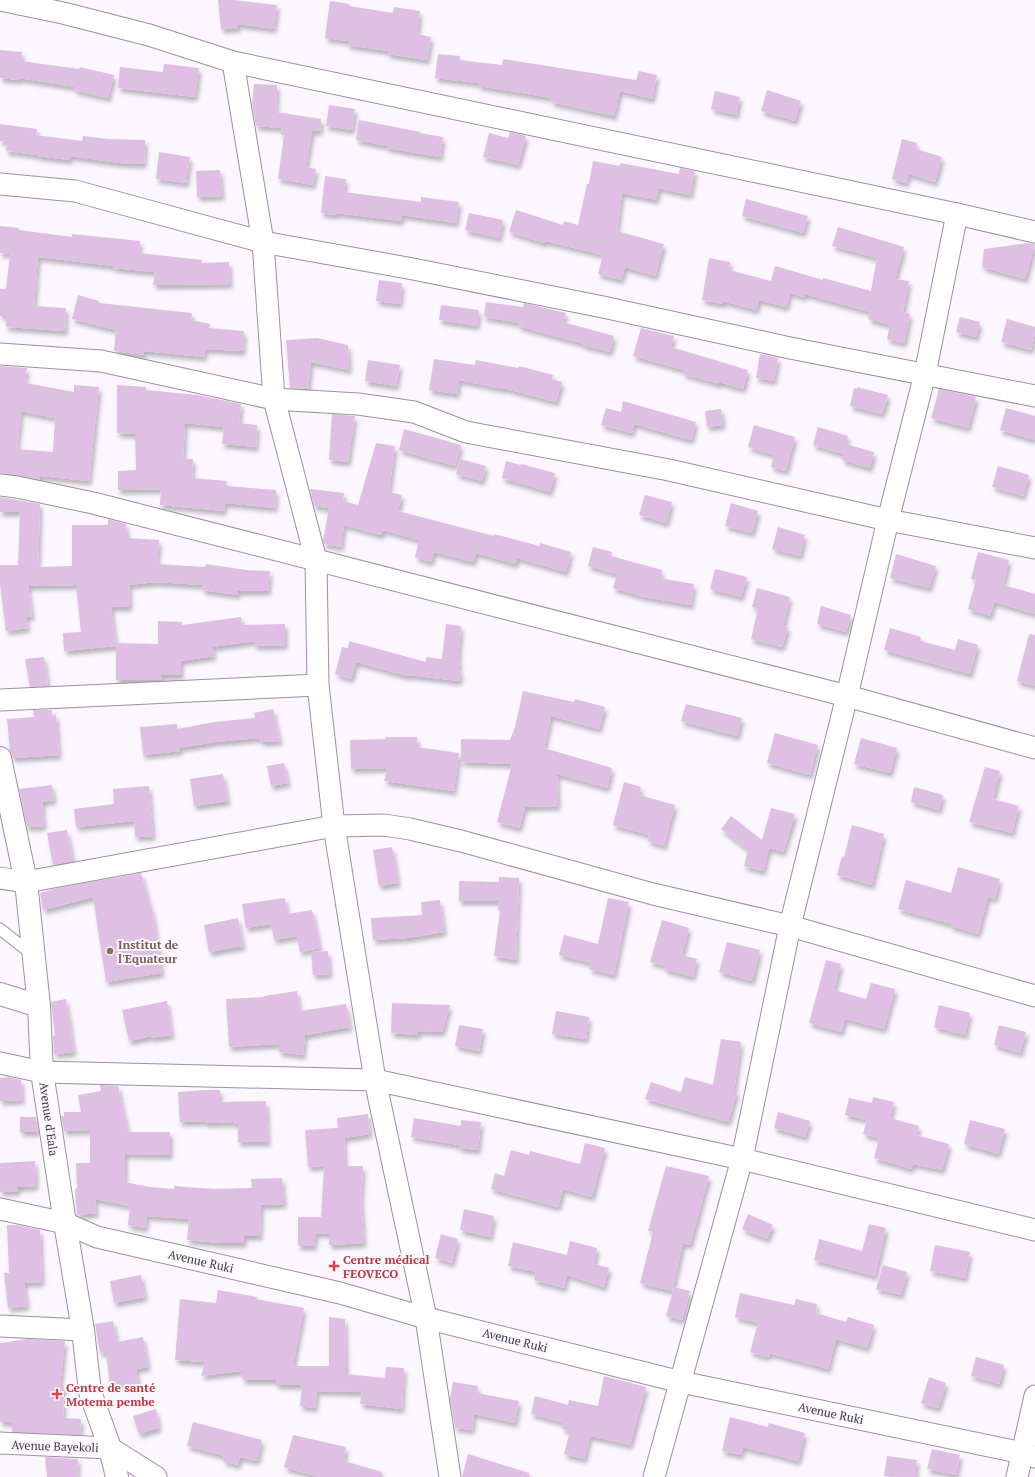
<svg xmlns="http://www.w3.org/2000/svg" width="1035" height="1477" font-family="'PT Serif',serif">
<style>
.building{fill:#dfbfe4;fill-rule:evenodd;filter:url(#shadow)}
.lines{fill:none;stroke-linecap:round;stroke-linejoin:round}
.service-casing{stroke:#9e8fa1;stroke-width:13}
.minor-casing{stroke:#9e8fa1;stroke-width:23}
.tertiary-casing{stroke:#9e8fa1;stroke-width:24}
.service{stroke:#fff;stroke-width:11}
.minor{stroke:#fff;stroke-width:21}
.tertiary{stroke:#fff;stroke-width:22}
.education-dot{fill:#8d6e63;stroke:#fcf6fe;stroke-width:1.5}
.health-dot{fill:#e0444e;stroke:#fcf6fe;stroke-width:1.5}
.labels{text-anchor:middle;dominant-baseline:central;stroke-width:4;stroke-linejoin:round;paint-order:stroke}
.education-label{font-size:12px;font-weight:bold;fill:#785e54;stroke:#fcf6fe;text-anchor:start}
.street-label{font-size:12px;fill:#3e383f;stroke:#fcf6fe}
.health-label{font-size:12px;font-weight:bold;fill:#be3a42;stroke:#fcf6fe;text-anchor:start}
</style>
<defs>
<filter id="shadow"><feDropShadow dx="2.5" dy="4.5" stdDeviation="2" flood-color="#0004"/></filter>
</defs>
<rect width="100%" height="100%" fill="#fcf6fe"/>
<g class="building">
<polygon points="218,0 234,0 277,5 274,29 238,24 238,28 221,29"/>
<polygon points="330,1 349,4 349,6 393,13 394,7 420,11 417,34 431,37 427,60 388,54 388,51 348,45 348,41 325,38"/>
<polygon points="0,50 22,52 21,61 79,69 80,67 114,75 108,98 74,90 75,87 19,78 19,80 0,78"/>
<polygon points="438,54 460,56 459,60 502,65 503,59 636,80 639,71 657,75 652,99 620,91 614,116 551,102 552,98 479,86 479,83 435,78"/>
<polygon points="164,64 199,68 195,97 118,88 120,67 163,72"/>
<polygon points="254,84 277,85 276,112 321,119 320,131 312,131 306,167 316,169 313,185 278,179 284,135 281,135 282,128 256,126 252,104"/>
<polygon points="767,90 801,101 795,121 761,111"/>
<polygon points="715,91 740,97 736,115 711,109"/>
<polygon points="329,105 355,109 352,130 326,126"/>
<polygon points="359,120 420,132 420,133 443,137 440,157 387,148 387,146 356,140"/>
<polygon points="0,124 37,129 36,135 82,141 83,136 108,139 145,140 144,164 120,163 70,156 70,160 38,156 38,155 6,151 7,142 0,141"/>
<polygon points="510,132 526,136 518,165 483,157 489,133 508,138"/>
<polygon points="902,139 917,143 916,149 942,157 935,182 909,174 906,183 892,179"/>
<polygon points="159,152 190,157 186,183 156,179"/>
<polygon points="593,161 620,166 620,163 679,174 680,168 695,171 690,195 659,188 656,200 622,193 617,231 664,244 655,276 625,267 621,280 598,274 603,255 545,241 544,243 509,232 516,210 563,225 564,221 578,225 587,184 589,184"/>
<polygon points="220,170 222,196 197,197 196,171"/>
<polygon points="325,176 346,179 344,192 421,202 421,197 459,202 456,223 402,215 401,221 337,213 337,215 321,213"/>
<polygon points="746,199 808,216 803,233 742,216"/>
<polygon points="469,213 503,220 499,238 465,230"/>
<polygon points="0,226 19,228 19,230 72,237 72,234 140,241 139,253 202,260 201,263 229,262 230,284 153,285 155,272 113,268 114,266 38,257 34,306 66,308 65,331 6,327 6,316 0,316 0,289 6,289 10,254 0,253"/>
<polygon points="838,227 904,247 895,279 909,281 903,312 910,314 904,343 887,339 890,325 868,319 870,312 805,294 804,297 790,293 786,307 759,300 756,310 723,301 723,304 702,300 709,258 730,262 729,270 771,281 775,266 823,280 823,278 871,291 877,258 832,246"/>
<polygon points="1028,243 1035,244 1025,279 982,267 984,249"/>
<polygon points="379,280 402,283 400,304 376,301"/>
<polygon points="78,295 99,301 99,303 192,313 191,320 210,324 209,328 244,331 243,351 205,349 204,357 144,351 144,355 114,351 116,330 72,319"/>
<polygon points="486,302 523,307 524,303 566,313 563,322 614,336 610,352 583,345 584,344 518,326 519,323 484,317"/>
<polygon points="441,305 479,310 477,326 439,320"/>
<polygon points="960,317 980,322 976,337 956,332"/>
<polygon points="1007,319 1035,327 1035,333 1031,350 1001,342"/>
<polygon points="641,328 674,336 671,347 748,370 743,389 719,382 719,384 683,374 684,370 633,356"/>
<polygon points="317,338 348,345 349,370 311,362 308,389 290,388 286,340"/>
<polygon points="760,354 778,358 774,381 756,378"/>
<polygon points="434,359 475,365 476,360 518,368 519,366 553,375 552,379 562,382 556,402 503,388 503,389 459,380 457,394 429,390"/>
<polygon points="368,360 400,365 396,386 365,381"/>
<path d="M 0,366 L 27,368 L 25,379 L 27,380 L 26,383 L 74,392 L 74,385 L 99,387 L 89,481 L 40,476 L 40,480 L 18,475 L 0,473 ZM 21,411 L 55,418 L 53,452 L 17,449 Z"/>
<polygon points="117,385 146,387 146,390 197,395 241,404 239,423 257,425 256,447 222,444 224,427 185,423 183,459 193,459 192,478 227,481 226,486 276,490 275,508 225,503 224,511 160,505 161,489 118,490 118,471 136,470 135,434 117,433"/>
<polygon points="857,387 888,395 882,414 850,406 854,388 857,389"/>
<polygon points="939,389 976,397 968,428 931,418"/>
<polygon points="623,401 696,422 691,440 634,424 632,433 601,425 606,408 621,412"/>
<polygon points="1006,408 1035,416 1035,440 1000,430"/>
<polygon points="721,409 723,425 707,427 705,411"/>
<polygon points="332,414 355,416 348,462 329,460"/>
<polygon points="754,425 795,437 786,471 771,467 774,455 748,447"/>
<polygon points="818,427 848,436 843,454 813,445"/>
<polygon points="404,429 461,445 455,466 399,450"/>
<polygon points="376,443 395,446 389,492 402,495 398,511 494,536 494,534 539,546 540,543 571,552 566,572 517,558 515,564 476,553 473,562 434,552 431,562 415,557 419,540 383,530 381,535 344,525 341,547 324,544 323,541 329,508 314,506 310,489 344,493 343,501 358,505"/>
<polygon points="846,444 874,452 870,468 842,460"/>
<polygon points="460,459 486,466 482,481 456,474"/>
<polygon points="506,461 521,465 521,464 555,473 550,492 502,478"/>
<polygon points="998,466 1029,475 1023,496 992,487"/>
<polygon points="645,495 672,502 666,523 639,515"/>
<polygon points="0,497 40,504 38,567 72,566 72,525 108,525 108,519 126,524 127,538 159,540 157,564 205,567 206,564 246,570 270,571 268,591 237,591 238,595 202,590 203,585 155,582 129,585 130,607 111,607 116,646 64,651 63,633 81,632 76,585 28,586 32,616 26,617 28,628 6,631 0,584 0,565 18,565 20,512 0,512"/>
<polygon points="731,503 758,511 752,533 725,526"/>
<polygon points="778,527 805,535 800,556 772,549"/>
<polygon points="593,547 612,552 611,556 662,570 660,578 694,584 691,605 644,597 613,588 617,574 588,566"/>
<polygon points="978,552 1009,560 1003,585 1035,594 1035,614 994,602 990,616 968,609 976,580 971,579"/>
<polygon points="896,554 936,566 929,588 890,578"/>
<polygon points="715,569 747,577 741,597 710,589"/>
<polygon points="757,588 790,597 783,626 788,627 782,647 751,639 758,609 752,607"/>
<polygon points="821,606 851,615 846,632 817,624"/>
<polygon points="241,617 242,625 285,624 285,645 255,646 254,641 212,647 214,656 181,661 181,675 162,675 162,680 116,680 116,643 158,644 158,621 182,622 182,625"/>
<polygon points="446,624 461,626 458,661 460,661 458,671 461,672 459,681 408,675 407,676 356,662 351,679 335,674 342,647 348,648 349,641 426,662 426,657 442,659"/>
<polygon points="890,628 921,637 920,641 955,650 958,639 978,645 970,674 884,650"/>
<polygon points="1029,634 1035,635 1035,686 1017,681"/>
<polygon points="44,657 48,686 30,687 25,659"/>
<polygon points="523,691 574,702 575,699 605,707 599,729 551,716 544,748 612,768 607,788 557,774 558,806 525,807 519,828 497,822 512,764 461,762 461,739 510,740 515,727"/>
<polygon points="686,704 742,718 737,736 681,721"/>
<polygon points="273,709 280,741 262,742 259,738 215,742 179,748 180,751 143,755 140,727 177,724 177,729 214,722 255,718 254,713"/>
<polygon points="33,710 52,710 52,716 56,715 59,755 13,758 10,751 7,719 34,717"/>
<polygon points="775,733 818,745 810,775 767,763"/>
<polygon points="385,737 417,737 417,747 459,753 454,791 384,781 387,768 351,769 350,740 385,739"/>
<polygon points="861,738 897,748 890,773 854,764"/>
<polygon points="284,763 288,783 271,786 267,766"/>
<polygon points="985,767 1000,771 993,799 1019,806 1012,833 969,822"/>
<polygon points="223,774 228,801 194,806 190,779"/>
<polygon points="624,782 641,787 639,795 675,805 664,846 648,841 649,835 613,825"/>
<polygon points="52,785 54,800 42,802 44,826 27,827 19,789"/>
<polygon points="149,786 153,836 135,837 134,821 76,827 74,809 114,804 113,789"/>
<polygon points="914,787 943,795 939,810 911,802"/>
<polygon points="771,808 795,814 783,852 769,848 763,871 744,866 748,850 721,829 731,816 762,840"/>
<polygon points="852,825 884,834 872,885 837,875 842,856 844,857"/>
<polygon points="67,830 73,861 53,865 47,833"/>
<polygon points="392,847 398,883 379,886 373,850"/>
<polygon points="958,867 1000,879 995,899 988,897 978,934 951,926 951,924 898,909 906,880 951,893"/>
<polygon points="141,873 151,909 152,909 162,973 106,982 93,897 43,910 40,893 57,888"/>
<polygon points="499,877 519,878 516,960 494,956 500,911 498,911 499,901 459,901 459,881 499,882"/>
<polygon points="285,898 287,914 312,910 320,948 300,952 297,936 274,940 271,924 246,928 242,904"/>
<polygon points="608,898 629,902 614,975 589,969 591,963 559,955 564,935 598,944"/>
<polygon points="440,900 444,932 407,938 373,940 371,918 422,915 421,902"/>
<polygon points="238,918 243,946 209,952 204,925"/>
<polygon points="662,920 689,928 682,955 697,959 693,977 664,969 665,966 650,962"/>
<polygon points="727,942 760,950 752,981 719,972"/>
<polygon points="328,951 330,974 313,975 311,952"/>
<polygon points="826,960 841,964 834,990 866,999 871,983 895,989 884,1029 845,1019 841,1032 809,1023"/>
<polygon points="297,991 300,1011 346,1004 350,1027 305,1035 303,1055 279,1052 279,1044 229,1047 226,999 264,997 264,996"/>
<polygon points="66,999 74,1052 54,1054 53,1036 55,1036 51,1002"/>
<polygon points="167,1001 172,1035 151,1038 151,1036 129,1041 122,1010"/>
<polygon points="392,1003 450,1005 442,1032 418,1031 418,1035 391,1033"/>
<polygon points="939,1005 970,1013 965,1035 934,1027"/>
<polygon points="556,1011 589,1017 586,1039 552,1034"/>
<polygon points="459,1025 483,1029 479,1051 455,1046"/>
<polygon points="999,1025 1026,1032 1020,1053 994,1045"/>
<polygon points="721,1039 741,1042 734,1091 737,1091 728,1122 645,1099 651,1082 681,1092 685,1077 713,1085"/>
<polygon points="9,1077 21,1080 22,1100 0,1101 0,1078"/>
<polygon points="100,1085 118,1086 128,1132 170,1132 170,1155 125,1154 125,1182 149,1187 174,1189 174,1186 214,1189 252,1188 251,1179 282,1178 284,1204 261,1205 260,1236 244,1236 244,1243 221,1243 187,1240 189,1219 147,1216 145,1228 128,1225 130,1206 95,1199 96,1213 77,1215 75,1189 77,1189 76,1163 90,1163 90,1130 64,1131 61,1116 64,1116 64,1112 81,1112 78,1095 101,1091"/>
<polygon points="205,1090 220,1090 220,1102 266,1101 268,1142 238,1142 238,1124 234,1124 234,1122 205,1123 205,1121 180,1122 178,1092"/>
<polygon points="873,1097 894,1102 890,1118 919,1126 916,1135 949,1144 942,1170 913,1164 911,1169 874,1158 879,1138 863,1134 867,1120 845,1115 849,1098 872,1103"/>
<polygon points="778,1112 810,1121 805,1137 774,1128"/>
<polygon points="368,1114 370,1134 344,1138 345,1166 363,1166 361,1201 364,1243 329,1245 329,1234 316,1233 314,1246 298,1246 298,1217 321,1217 324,1166 308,1167 305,1130 338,1128 337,1118"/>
<polygon points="20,1117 36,1117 38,1132 20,1132"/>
<polygon points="414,1118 461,1126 461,1120 481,1122 478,1150 459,1148 459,1145 411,1137"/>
<polygon points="970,1120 1005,1129 998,1154 964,1144"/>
<polygon points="585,1143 605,1148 592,1197 563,1189 558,1207 491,1189 495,1173 504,1176 511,1150 529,1155 530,1151 580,1164"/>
<polygon points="35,1161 36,1186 18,1187 18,1191 0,1192 0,1163"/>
<polygon points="666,1166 709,1176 690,1245 683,1243 672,1291 640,1283 653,1232 648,1231"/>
<polygon points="464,1209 494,1216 490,1237 460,1230"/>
<polygon points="748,1214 773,1225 767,1239 742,1229"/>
<polygon points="869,1224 886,1228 875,1276 814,1260 819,1239 862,1251"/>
<polygon points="7,1225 17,1225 40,1230 42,1282 24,1283 27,1306 8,1308 4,1273 9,1273"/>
<polygon points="441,1234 458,1239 452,1263 435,1258"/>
<polygon points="570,1241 597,1248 594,1264 609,1268 604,1287 567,1275 564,1288 534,1280 536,1272 508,1266 513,1242 567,1255"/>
<polygon points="935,1245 970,1252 965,1278 930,1271"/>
<polygon points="883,1265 907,1272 901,1295 876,1289"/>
<polygon points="141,1275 145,1297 114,1303 110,1281"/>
<polygon points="674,1287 690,1291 682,1320 666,1316"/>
<polygon points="218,1290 257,1297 256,1299 304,1308 293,1366 329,1366 329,1317 345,1319 346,1374 385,1378 386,1367 404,1368 402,1409 360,1404 362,1392 317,1391 315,1408 300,1406 302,1385 276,1385 276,1380 243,1380 241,1371 201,1376 205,1362 175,1360 180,1299 216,1303"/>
<polygon points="740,1293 794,1305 796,1299 817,1304 816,1313 846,1322 848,1317 874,1325 867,1348 836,1339 828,1369 769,1353 768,1357 750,1352 758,1323 735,1317"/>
<polygon points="113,1321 117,1342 143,1337 148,1367 136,1369 138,1383 110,1386 106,1352 100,1353 95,1324"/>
<polygon points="27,1339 65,1341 60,1386 64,1386 63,1418 81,1419 80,1435 12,1432 12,1422 0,1422 0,1343"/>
<polygon points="976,1357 1004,1365 999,1384 971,1376"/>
<polygon points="604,1376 646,1387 630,1445 590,1436 584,1459 564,1454 570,1431 562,1429 564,1423 531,1414 535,1396 568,1405 569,1400 598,1406"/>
<polygon points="929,1377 946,1383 938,1408 921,1403"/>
<polygon points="453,1382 478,1386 477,1393 519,1401 515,1423 474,1414 472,1430 455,1428 450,1399"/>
<polygon points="156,1409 159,1428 139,1434 133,1416"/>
<polygon points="730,1417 768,1427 769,1423 805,1433 798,1461 760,1451 760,1452 743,1447 741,1455 722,1451"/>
<polygon points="193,1422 262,1440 257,1461 240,1457 238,1465 223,1461 224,1456 187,1446"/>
<polygon points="293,1435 346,1447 344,1461 382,1472 382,1477 319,1477 284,1467"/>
<polygon points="932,1449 960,1455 956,1475 927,1469"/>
<polygon points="468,1454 529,1473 529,1477 462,1477"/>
<polygon points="887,1456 917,1460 915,1477 884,1476"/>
<polygon points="45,1457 78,1459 77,1477 47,1477"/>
</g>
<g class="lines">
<defs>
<polyline id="service" points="0,929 33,955"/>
<g id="minor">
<polyline points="0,0 63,13 149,35 233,62 957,214 1035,232"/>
<polyline points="233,62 263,242 274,399 316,560 318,685 334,826 375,1080 426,1318 450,1477"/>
<polyline points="0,184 75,191 263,242 413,269 603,307 790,348 1035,396"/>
<polyline points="0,354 101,361 274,399 358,404 414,412 466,432 669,470 888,520 1035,548"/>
<polyline points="0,485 17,487 93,503 847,696 1035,748"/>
<polyline points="0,700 318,685"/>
<polyline points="0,878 26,882 334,826 384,825 410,829 461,841 653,894 790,926 1035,996"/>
<polyline points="0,1063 42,1072 375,1080 742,1159 1035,1230"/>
<polyline points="0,1209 65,1223 97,1237 340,1293 426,1318 681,1382 1023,1453 1035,1457"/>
<polyline points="0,1326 83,1330"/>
<polyline points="0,1443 110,1448 156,1477"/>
<polyline points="654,1477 742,1159 790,926 847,696 888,520 925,374 957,214"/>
<polyline points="1017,1477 1035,1396"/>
</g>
<g id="tertiary">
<polyline points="0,758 26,882 39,1006 42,1072 65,1223 83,1330 90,1392 110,1448 117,1477"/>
<polyline points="0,994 39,1006"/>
</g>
</defs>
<use href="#service" class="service-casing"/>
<use href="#minor" class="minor-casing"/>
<use href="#tertiary" class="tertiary-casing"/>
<use href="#service" class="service"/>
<use href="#minor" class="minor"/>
<use href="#tertiary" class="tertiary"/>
</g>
<circle class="education-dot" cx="110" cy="951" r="4"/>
<g class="health-dot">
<path d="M332 1260h4v4h4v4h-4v4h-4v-4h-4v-4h4z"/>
<path d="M55 1388h4v4h4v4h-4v4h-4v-4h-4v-4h4z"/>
</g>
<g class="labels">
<g class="education-label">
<text x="118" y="944">Institut de<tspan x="118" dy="14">l'Equateur</tspan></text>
</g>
<g class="street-label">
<text transform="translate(49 1119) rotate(82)">Avenue d'Eala</text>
<text transform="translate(201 1261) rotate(13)">Avenue Ruki</text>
<text transform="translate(515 1340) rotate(14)">Avenue Ruki</text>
<text transform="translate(831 1413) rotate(12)">Avenue Ruki</text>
<text transform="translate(55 1446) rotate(2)">Avenue Bayekoli</text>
</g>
<g class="health-label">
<text x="343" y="1259">Centre médical<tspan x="343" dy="14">FEOVECO</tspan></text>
<text x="66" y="1387">Centre de santé<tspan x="66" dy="14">Motema pembe</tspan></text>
</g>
</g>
</svg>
